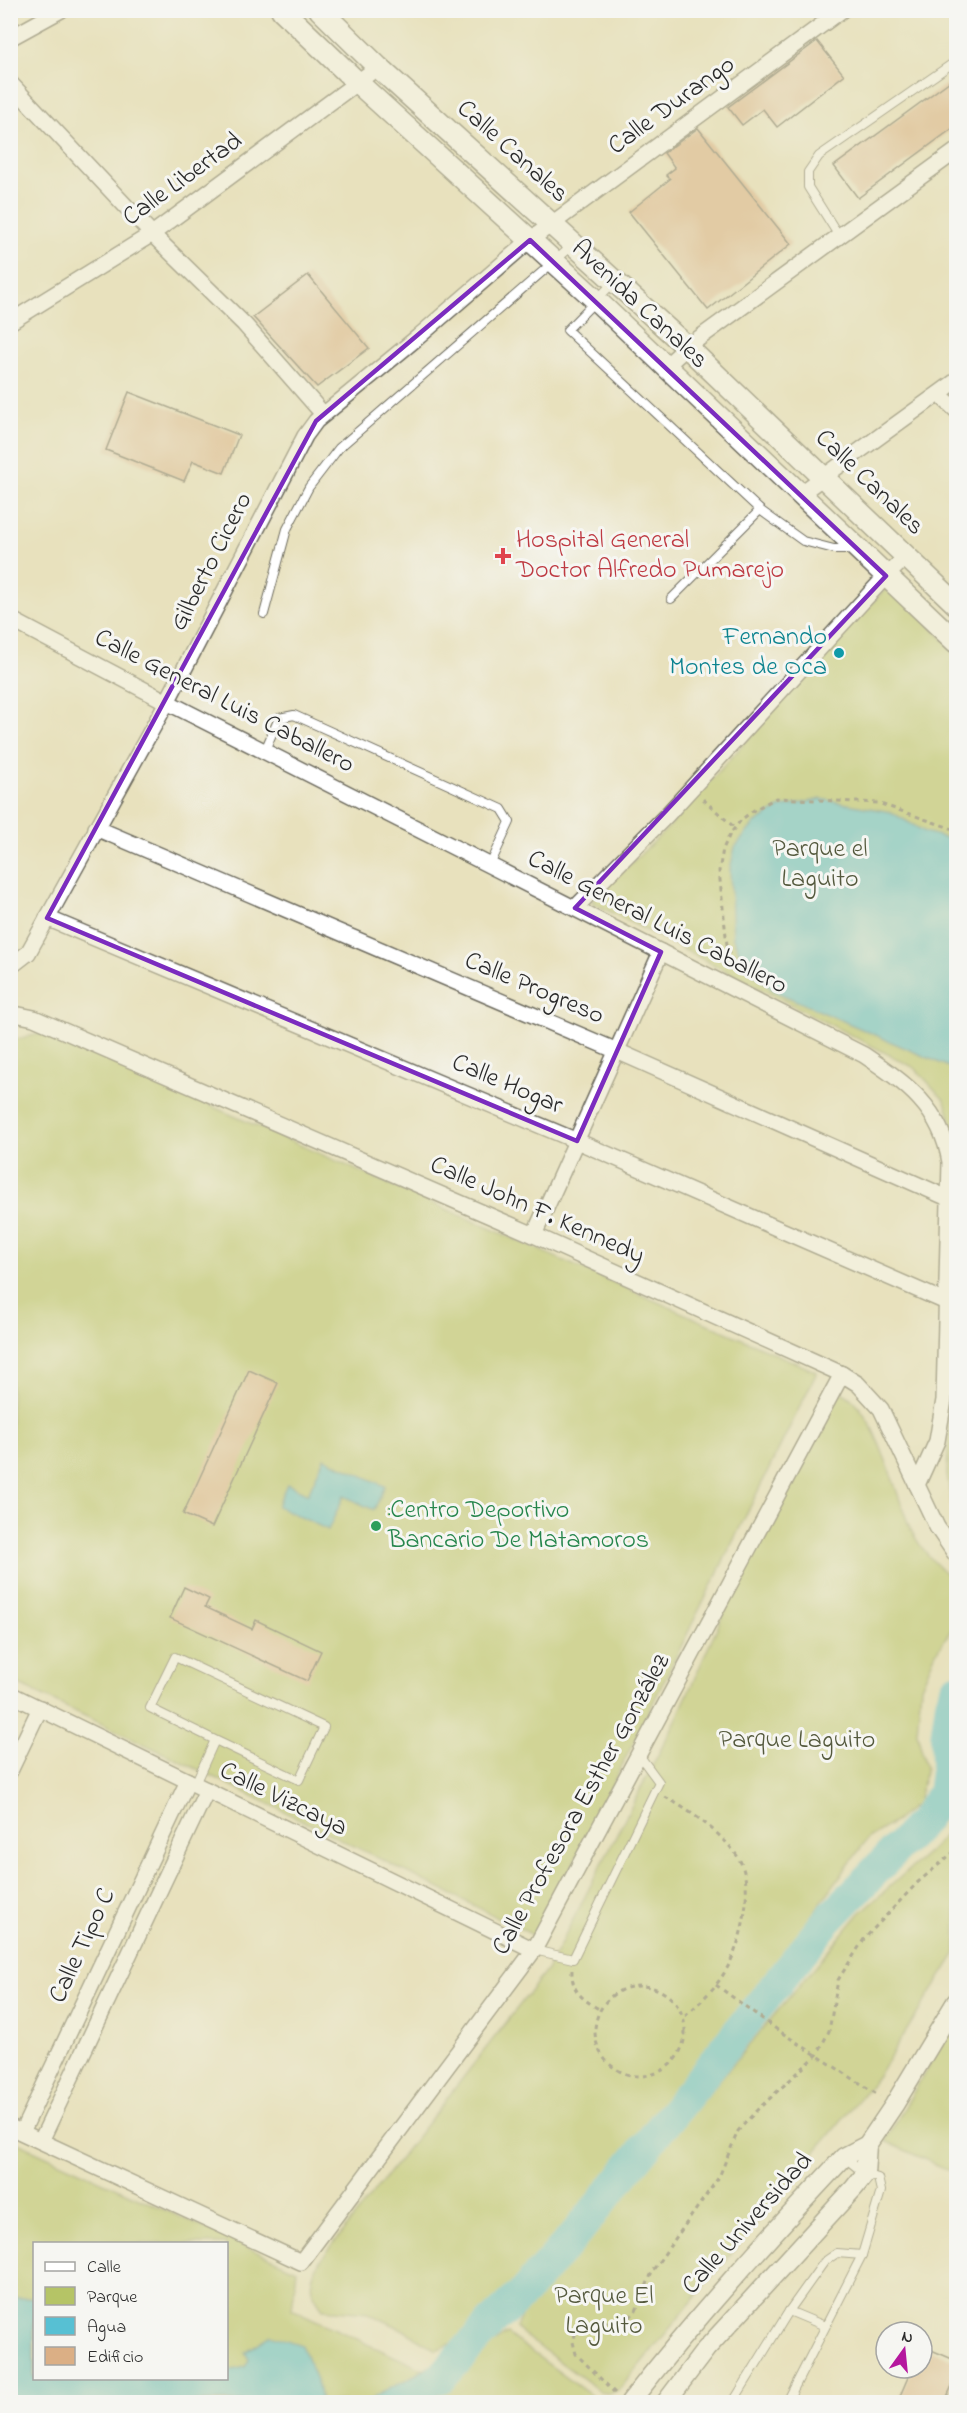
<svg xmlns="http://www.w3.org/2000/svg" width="967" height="2413" font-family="'Indie Flower',sans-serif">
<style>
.green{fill:#b5c466;stroke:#707848;stroke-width:1.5;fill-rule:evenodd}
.water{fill:#57c0d3;stroke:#41767f;stroke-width:1.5}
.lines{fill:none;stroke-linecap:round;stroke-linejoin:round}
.river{stroke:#57c0d3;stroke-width:32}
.building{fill:#dbaf85}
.service-casing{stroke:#6d6b5e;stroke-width:10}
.minor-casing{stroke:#6d6b5e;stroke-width:18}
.tertiary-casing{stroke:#6d6b5e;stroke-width:21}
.secondary-casing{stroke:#6d6b5e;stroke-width:24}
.path{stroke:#6d6b5e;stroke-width:3;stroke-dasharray:4.5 4.5;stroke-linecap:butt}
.service{stroke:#fff;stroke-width:8}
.minor{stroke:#fff;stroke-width:15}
.tertiary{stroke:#fff;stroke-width:18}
.secondary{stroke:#fff;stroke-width:21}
.marked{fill:none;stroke:#7b2cbf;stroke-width:4.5;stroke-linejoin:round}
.health-dot{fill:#e0444e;stroke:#f6f6f2;stroke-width:2}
.culture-dot{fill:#0f9aa8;stroke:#f6f6f2;stroke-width:2}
.leisure-dot{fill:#2e9e5b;stroke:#f6f6f2;stroke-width:2}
.labels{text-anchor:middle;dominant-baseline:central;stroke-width:6;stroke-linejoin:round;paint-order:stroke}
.street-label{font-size:26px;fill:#2b2b2b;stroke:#f6f6f2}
.health-label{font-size:26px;fill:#be3a42;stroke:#f6f6f2;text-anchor:start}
.culture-label{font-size:26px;fill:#0d838f;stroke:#f6f6f2;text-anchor:end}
.park-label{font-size:26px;fill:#54593d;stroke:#f6f6f2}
.leisure-label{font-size:26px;fill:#27864d;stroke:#f6f6f2;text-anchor:start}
</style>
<rect width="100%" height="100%" fill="#f6f6f2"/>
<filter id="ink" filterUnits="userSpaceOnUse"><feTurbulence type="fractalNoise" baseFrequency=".0167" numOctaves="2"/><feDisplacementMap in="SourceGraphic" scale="12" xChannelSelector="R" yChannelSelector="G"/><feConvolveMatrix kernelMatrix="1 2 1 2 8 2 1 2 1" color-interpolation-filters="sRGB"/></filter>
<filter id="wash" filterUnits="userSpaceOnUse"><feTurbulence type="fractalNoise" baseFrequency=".008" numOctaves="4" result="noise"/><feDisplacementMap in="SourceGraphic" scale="24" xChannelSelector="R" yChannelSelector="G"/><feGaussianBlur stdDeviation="1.35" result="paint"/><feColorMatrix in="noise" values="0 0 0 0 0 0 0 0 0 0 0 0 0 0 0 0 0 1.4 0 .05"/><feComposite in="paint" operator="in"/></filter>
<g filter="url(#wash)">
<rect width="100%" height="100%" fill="#e8e1bd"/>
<g class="green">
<polygon points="889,585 956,652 956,1137 945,1101 915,1068 591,902 670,826 832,645"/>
<polygon points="45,1033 817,1372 537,1937 237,1788 11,1681 11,1040"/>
<polygon points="956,1248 956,1514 952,1506 947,1475"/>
<path d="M 838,1391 C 875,1401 896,1498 911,1530 C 921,1550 940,1569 956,1582 L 956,1623 L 936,1652 L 921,1687 L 917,1732 L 926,1768 L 918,1802 L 896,1821 L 868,1838 L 720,2041 L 662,2104 L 612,2165 L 542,2264 L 471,2336 L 436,2350 L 402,2329 L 368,2313 L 323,2309 C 309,2291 307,2282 320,2261 L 547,1970 L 676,1720 L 734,1590 Z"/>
<polygon points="956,1823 956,1953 877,2077 619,2390 610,2394 601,2392 522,2334 516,2327 521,2316 860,1913 932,1849"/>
<polygon points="956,2019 956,2174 885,2141"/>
<path d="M 11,2140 L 297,2270 L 292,2309 L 441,2378 L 507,2334 L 597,2400 L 477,2396 L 471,2402 L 11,2402 ZM 34,2244 L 226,2244 L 226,2378 L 34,2378 Z"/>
</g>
<g class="water">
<polygon points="821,799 891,812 925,832 956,841 956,1070 774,991 746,967 733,938 730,869 735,847 754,824 779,808"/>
<polygon points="324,1458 385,1486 374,1510 344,1496 328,1530 277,1506 287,1484 308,1494"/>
<polygon points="11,2298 34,2298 34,2378 226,2378 227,2371 245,2367 249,2360 245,2352 271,2335 302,2345 318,2385 321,2402 11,2402"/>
<polygon points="442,2360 441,2378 435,2402 369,2402 374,2397"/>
</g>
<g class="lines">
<polyline class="river" points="441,2378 492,2322 523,2293 579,2230 826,1922 923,1821 943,1793 947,1763 946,1737 951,1702 956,1689"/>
</g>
<g id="blocks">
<g class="building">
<polygon points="817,41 844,75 777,127 763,109 742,125 728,107"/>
<polygon points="957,76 957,125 858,198 834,166"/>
<polygon points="698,128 791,244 708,310 629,212 670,179 666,175 675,168 664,153"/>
<polygon points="308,275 369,348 317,387 253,317"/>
<polygon points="129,392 239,435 224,473 193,461 184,481 106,450"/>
<polygon points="249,1370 278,1383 212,1527 183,1514"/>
<polygon points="184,1587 209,1599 205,1607 252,1629 256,1620 321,1651 307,1681 170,1618"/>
<polygon points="922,2346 957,2361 957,2375 944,2403 897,2403 912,2368 922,2368"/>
</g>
</g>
</g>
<g filter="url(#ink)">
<use href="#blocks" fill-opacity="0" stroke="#6d6b5e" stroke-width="1.5"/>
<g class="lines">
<defs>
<g id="service">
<polyline points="839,236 808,187 808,172 819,156 956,61"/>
<polyline points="613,283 567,330 760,510 803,541 834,549 851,549"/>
<polyline points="671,599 760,510"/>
<polyline points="264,614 287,529 309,487 339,448 572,246"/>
<polyline points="265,750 279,718 294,715 502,809 510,822 490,865"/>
<polyline points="195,1784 215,1740 299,1780 324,1727 175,1657 150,1708 215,1740"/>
<polyline points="534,1950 573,1959 659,1782 639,1755"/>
<polyline points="789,2311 825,2326"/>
<polyline points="733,2402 789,2311 824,2262 837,2253 862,2255"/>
<polyline points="787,2402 862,2255 881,2191 878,2178 865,2174 845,2158"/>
</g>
<g id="minor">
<polyline points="10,38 61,10"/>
<polyline points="10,83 152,234 244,324 323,414"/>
<polyline points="10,322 152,234 378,67"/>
<polyline points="666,366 687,347 956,151"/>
<polyline points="939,394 956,410"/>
<polyline points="800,494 956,381"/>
<path d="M 10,619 L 167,702 L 864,1055 C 907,1084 941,1108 950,1162 L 944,1400 L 937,1441 L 917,1485"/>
<polyline points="96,828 617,1051 950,1199"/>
<polyline points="575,908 667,815 886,576 907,556"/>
<polyline points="47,918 577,1141 946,1302"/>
<polyline points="10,967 28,953 167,702 305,436 316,421 418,337 530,240 842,10"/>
<polyline points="10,1013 34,1018 534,1235 842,1374 858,1384 881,1409 937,1527 956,1555"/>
<polyline points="534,1235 661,952"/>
<polyline points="10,1694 534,1950"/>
<polyline points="10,1771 40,1708"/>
<polyline points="10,2127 301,2262 534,1950 842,1374"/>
<polyline points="22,2132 188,1781"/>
<polyline points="41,2141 207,1790"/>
</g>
<g id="tertiary">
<path d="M 630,2402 C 697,2316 769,2237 844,2157 L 867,2145 L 894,2105 L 956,2002"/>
<polyline points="666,2402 706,2349 854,2188 865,2174 867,2145"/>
</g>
<g id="secondary">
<polyline points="282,10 358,83 596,300 956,642"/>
<polyline points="320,10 378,67 687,347 956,604"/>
</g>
</defs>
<use href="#service" class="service-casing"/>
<use href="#minor" class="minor-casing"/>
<use href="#tertiary" class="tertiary-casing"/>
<use href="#secondary" class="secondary-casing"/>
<g class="path">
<polyline points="703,799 735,828"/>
<polyline points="735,971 727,945 719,871 723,849 730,834 741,820 754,810 776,798 878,803 956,830"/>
<path d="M 665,1797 C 688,1809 726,1836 739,1859 C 755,1887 742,1943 726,1970 C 716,1988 699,2003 683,2018"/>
<path d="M 572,1970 C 571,1991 582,1999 599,2009"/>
<polyline points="716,1985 779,2031 880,2096"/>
<circle cx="640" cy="2031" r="45"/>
<polyline points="615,2393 576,2354 573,2342 576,2331 589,2325 628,2319 636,2311 653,2270 719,2177 738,2131 756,2111 817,2055 829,2031 838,1980 864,1939 917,1883 956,1850"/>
</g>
<use href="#service" class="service"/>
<use href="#minor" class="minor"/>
<use href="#tertiary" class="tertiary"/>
<use href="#secondary" class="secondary"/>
</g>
</g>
<path d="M0 0H967V2413H0ZM 530,240 L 886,576 L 575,908 L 661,952 L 577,1141 L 47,918 L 316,421 Z" fill="#e8e1bd" fill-opacity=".55" fill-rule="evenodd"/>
<path class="marked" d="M 530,240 L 886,576 L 575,908 L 661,952 L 577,1141 L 47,918 L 316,421 Z"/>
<path class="health-dot" d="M500 547h6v6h6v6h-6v6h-6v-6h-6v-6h6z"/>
<circle class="culture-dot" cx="839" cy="653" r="6"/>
<circle class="leisure-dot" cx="376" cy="1526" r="6"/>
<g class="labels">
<g class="street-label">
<text transform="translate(672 106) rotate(-36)">Calle Durango</text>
<text transform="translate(512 152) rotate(42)">Calle Canales</text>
<text transform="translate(183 180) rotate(-36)">Calle Libertad</text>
<text transform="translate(639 305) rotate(43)">Avenida Canales</text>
<text transform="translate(869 483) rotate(44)">Calle Canales</text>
<text transform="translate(212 562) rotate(-63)">Gilberto Cicero</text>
<text transform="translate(224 702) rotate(27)">Calle General Luis Caballero</text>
<text transform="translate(657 923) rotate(27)">Calle General Luis Caballero</text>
<text transform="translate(534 989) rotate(23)">Calle Progreso</text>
<text transform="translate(507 1085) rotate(23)">Calle Hogar</text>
<text transform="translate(537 1211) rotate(24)">Calle John F. Kennedy</text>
<text transform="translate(283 1800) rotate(26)">Calle Vizcaya</text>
<text transform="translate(582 1805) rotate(-61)">Calle Profesora Esther González</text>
<text transform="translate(83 1946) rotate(-65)">Calle Tipo C</text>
<text transform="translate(748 2224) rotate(-48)">Calle Universidad</text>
</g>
<g class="health-label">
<text x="516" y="541">Hospital General<tspan x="516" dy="30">Doctor Alfredo Pumarejo</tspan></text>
</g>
<g class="culture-label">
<text x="827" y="638">Fernando<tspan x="827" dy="30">Montes de Oca</tspan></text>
</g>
<g class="park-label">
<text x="820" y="850">Parque el<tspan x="820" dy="30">Laguito</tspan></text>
<text x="797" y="1741">Parque Laguito</text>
<text x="604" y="2297">Parque El<tspan x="604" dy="30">Laguito</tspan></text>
</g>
<g class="leisure-label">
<text x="388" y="1511">:Centro Deportivo<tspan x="388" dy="30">Bancario De Matamoros</tspan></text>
</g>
</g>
<rect width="967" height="2413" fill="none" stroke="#f6f6f2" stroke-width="36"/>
<rect x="33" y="2242" width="195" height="138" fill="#f6f6f2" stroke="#a5a5a2" stroke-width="1.5"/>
<rect x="45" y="2262" width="30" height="9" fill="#ffffff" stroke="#a5a5a2" stroke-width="1.5"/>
<text x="87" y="2272" font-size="18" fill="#2b2b2b">Calle</text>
<rect x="45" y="2287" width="30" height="18" fill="#b5c466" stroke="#a5a5a2" stroke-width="1.5"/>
<text x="87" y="2302" font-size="18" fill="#2b2b2b">Parque</text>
<rect x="45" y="2317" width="30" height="18" fill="#57c0d3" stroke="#a5a5a2" stroke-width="1.5"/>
<text x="87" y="2332" font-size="18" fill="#2b2b2b">Agua</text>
<rect x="45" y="2347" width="30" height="18" fill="#dbaf85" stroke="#a5a5a2" stroke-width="1.5"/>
<text x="87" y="2362" font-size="18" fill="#2b2b2b">Edificio</text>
<g transform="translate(904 2350) rotate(15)"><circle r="28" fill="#f6f6f2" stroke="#a5a5a2" stroke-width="1.5"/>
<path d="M0-4.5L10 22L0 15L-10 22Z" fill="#b5179e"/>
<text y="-9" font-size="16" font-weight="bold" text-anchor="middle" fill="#2b2b2b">N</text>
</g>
</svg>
